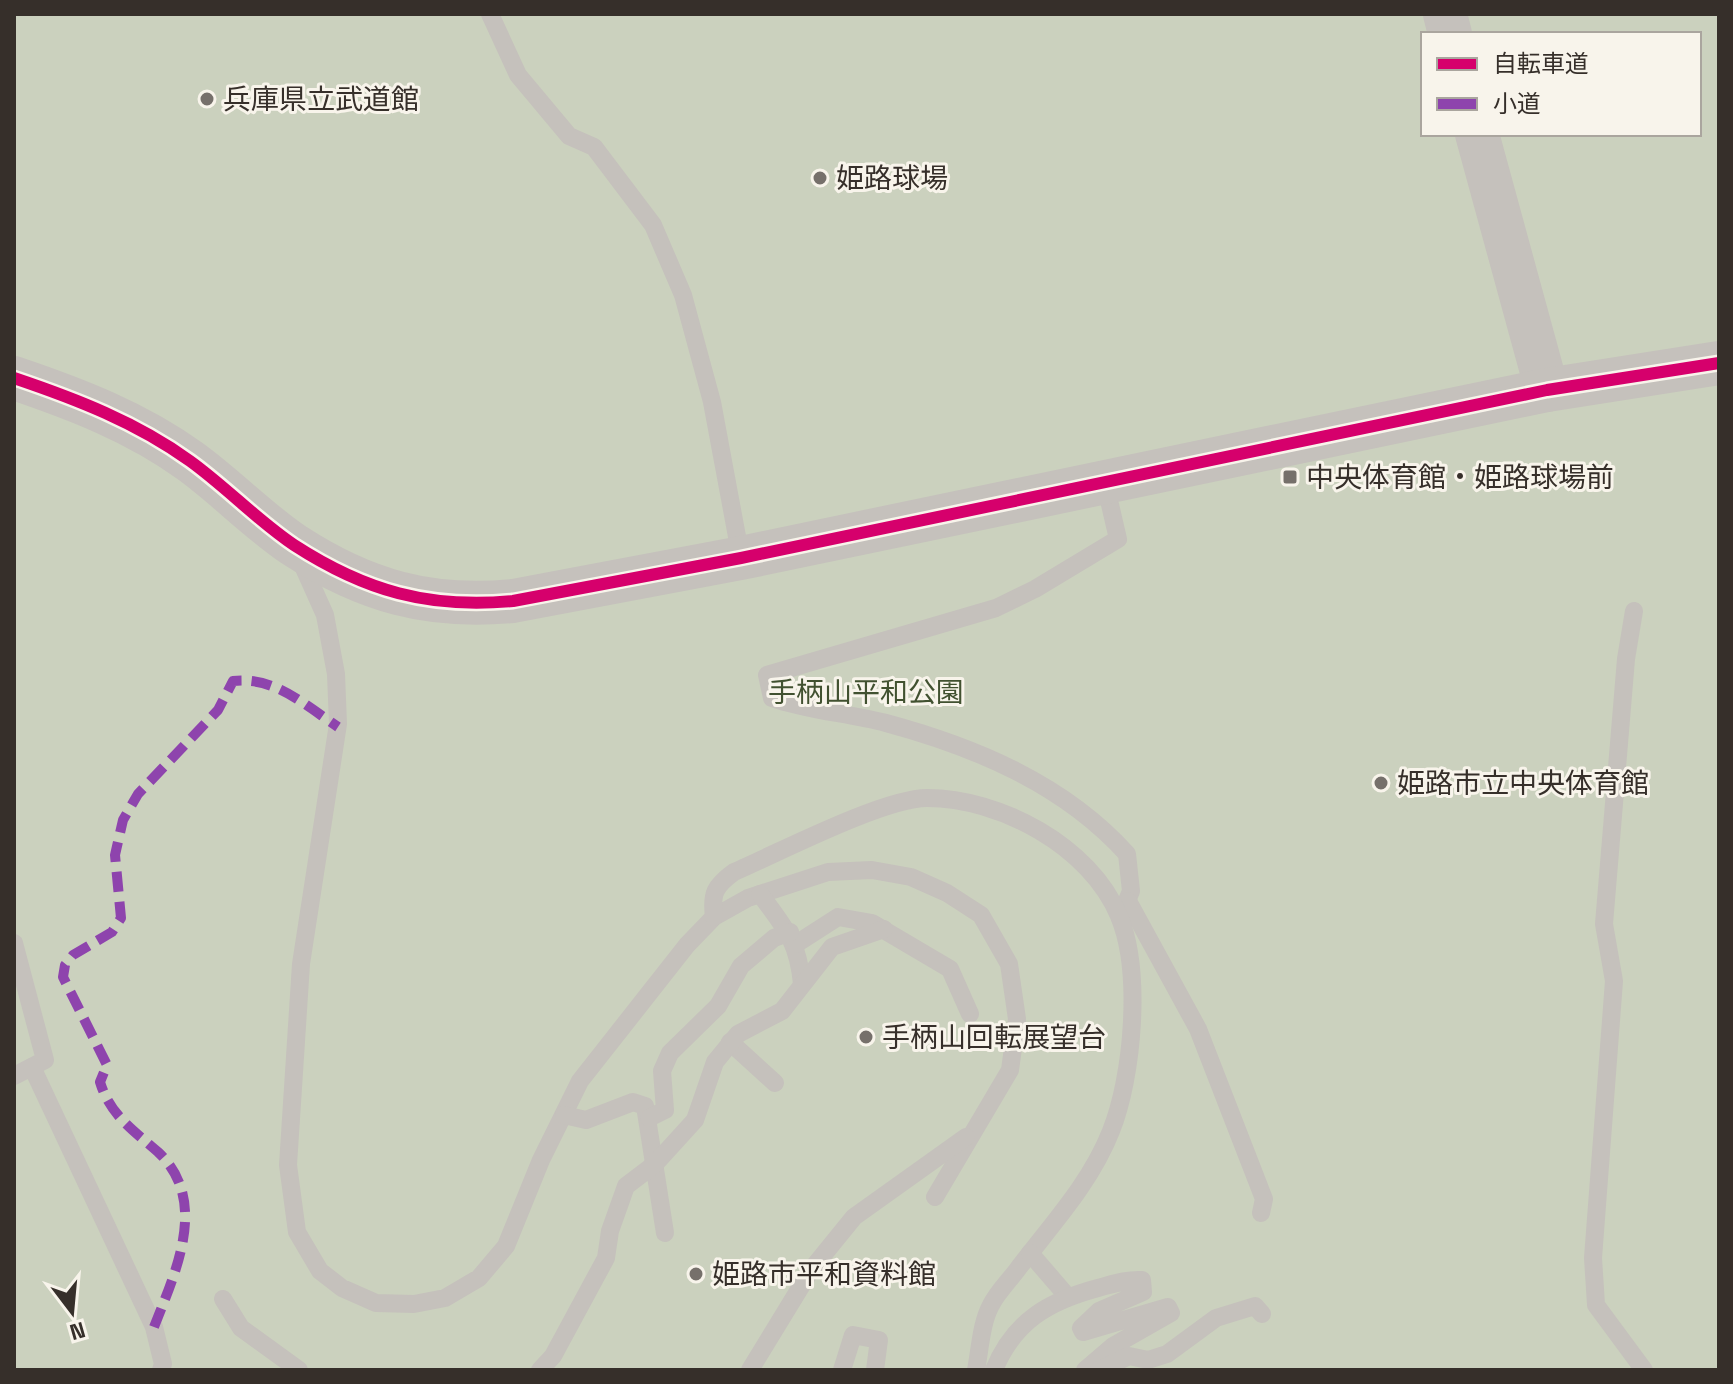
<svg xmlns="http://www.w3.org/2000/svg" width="1733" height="1384" font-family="'Space Grotesk','Noto Sans JP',sans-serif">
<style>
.green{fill:#cbd1be;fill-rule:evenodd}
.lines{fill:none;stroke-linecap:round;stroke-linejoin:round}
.service{stroke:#c5c1bc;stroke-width:18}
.tertiary{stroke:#c5c1bc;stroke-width:44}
.quiet{stroke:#8e44ad;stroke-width:10;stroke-dasharray:20 10;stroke-linecap:butt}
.cycleway-casing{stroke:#f8f4eb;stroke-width:17}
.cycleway{stroke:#d6006c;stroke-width:12}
.poi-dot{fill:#76706b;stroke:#f8f4eb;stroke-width:3}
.labels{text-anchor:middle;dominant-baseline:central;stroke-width:6;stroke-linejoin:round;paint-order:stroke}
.poi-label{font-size:28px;fill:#362f2a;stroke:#f8f4eb;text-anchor:start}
.park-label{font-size:28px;fill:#415130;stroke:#f8f4eb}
</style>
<rect width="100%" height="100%" fill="#ece9e3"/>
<path class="green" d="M 14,14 L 1719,14 L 1719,1370 L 14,1370 ZM 1423,34 L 1699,34 L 1699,134 L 1423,134 Z"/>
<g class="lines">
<g class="service">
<polyline points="490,14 518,75 569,136 594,147 653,225 683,295 712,402 741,558"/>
<path d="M 1105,483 L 1118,539 L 1035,589 L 996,608 L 767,675 L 772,698 C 809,711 848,713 886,723 C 975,747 1064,784 1127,854 L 1131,891 L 1120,918"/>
<polyline points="299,557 325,615 336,674 338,724 301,964 288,1165 297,1232 320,1271 342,1288 376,1303 414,1304 445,1298 479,1278 506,1246 541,1160 580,1081 687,945 714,917 748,898 828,872 872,870 911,877 947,893 981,915 1009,964 1017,1019 1010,1070 935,1197"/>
<polyline points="1634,611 1626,659 1604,924 1614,981 1593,1258 1596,1305 1644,1370"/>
<path d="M 760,894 C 785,928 798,941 802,984"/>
<polyline points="1128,901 1198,1029 1264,1199 1261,1213"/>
<path d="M 714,917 C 711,893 715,886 734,872 C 778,853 884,798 927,798 C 1000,798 1090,846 1119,916 C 1142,971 1133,1076 1111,1131 C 1091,1182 1053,1223 1020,1266 C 1011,1279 998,1291 991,1305 C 981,1323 980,1350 976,1370"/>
<polyline points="14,943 45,1060 14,1076"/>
<polyline points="796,944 838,917 872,923 950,969 970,1014"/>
<polyline points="730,1042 775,1083"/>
<polyline points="32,1067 154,1327 163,1364 161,1370"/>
<polyline points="564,1115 586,1120 633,1102 645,1106 665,1233"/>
<polyline points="649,1118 665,1110 662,1071 670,1053 718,1006 741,966 774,938 790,932"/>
<polyline points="1030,1253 1067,1296"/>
<polyline points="223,1299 241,1328 299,1370"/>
<polyline points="540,1370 553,1356 606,1258 610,1231 626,1186 655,1164 695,1120 715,1062 738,1034 782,1011 832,947 884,929"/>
<polyline points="750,1370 811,1270 854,1217 966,1137"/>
<polyline points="842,1370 853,1335 879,1340 875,1370"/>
<path d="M 994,1370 C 1014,1321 1049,1301 1098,1288 C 1113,1284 1127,1279 1142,1280 L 1143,1292 L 1099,1311 L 1081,1328 L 1083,1332 L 1168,1307 L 1171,1313 L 1113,1346 L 1085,1370"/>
<polyline points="1099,1370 1129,1356 1148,1360 1167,1354 1216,1318 1255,1306 1262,1314"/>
</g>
<g class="tertiary">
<polyline points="1445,14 1450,34"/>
<polyline points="1477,134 1547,390"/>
<path d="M 14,378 C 76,399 136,422 190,461 C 226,487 257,520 294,545 C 365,591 429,609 513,601 L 741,558 L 1547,390 L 1719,363"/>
</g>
<path class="quiet" d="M 154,1327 C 175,1273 210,1201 158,1152 C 133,1130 110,1115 100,1082 L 107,1065 L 63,977 L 65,965 L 73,955 L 112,932 L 121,918 L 115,855 L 123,820 L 138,794 L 218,710 L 233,681 C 274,676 305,705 338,727"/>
<defs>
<path id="cycleway" d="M 14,378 C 76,399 136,422 190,461 C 226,487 257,520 294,545 C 365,591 429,609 513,601 L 741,558 L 1547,390 L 1719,363"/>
</defs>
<use href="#cycleway" class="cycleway-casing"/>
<use href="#cycleway" class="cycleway"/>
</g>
<g class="poi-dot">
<circle cx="207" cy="99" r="8"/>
<circle cx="820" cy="178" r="8"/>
<rect x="1282" y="469" width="16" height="16" rx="4"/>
<circle cx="1381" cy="783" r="8"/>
<circle cx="866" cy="1037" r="8"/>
<circle cx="696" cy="1274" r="8"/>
</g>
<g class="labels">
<g class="poi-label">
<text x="223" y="99">兵庫県立武道館</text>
<text x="836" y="178">姫路球場</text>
<text x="1306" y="477">中央体育館・姫路球場前</text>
<text x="1397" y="783">姫路市立中央体育館</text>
<text x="882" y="1037">手柄山回転展望台</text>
<text x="712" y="1274">姫路市平和資料館</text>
</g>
<g class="park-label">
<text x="866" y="692">手柄山平和公園</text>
</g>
</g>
<rect width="1733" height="1384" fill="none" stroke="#362f2a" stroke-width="32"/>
<rect x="1421" y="32" width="280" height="104" fill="#f8f4eb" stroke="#aaa59e" stroke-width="2"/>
<rect x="1437" y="58" width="40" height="12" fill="#d6006c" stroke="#aaa59e" stroke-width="2"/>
<text x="1493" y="72" font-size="24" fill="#362f2a">自転車道</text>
<rect x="1437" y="98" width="40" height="12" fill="#8e44ad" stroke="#aaa59e" stroke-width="2"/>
<text x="1493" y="112" font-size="24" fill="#362f2a">小道</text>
<g transform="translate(72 1312) rotate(164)" stroke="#f8f4eb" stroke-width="6" paint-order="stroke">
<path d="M0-6L14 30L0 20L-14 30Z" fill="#362f2a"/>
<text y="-12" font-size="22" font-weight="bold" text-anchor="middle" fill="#362f2a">N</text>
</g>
</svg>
